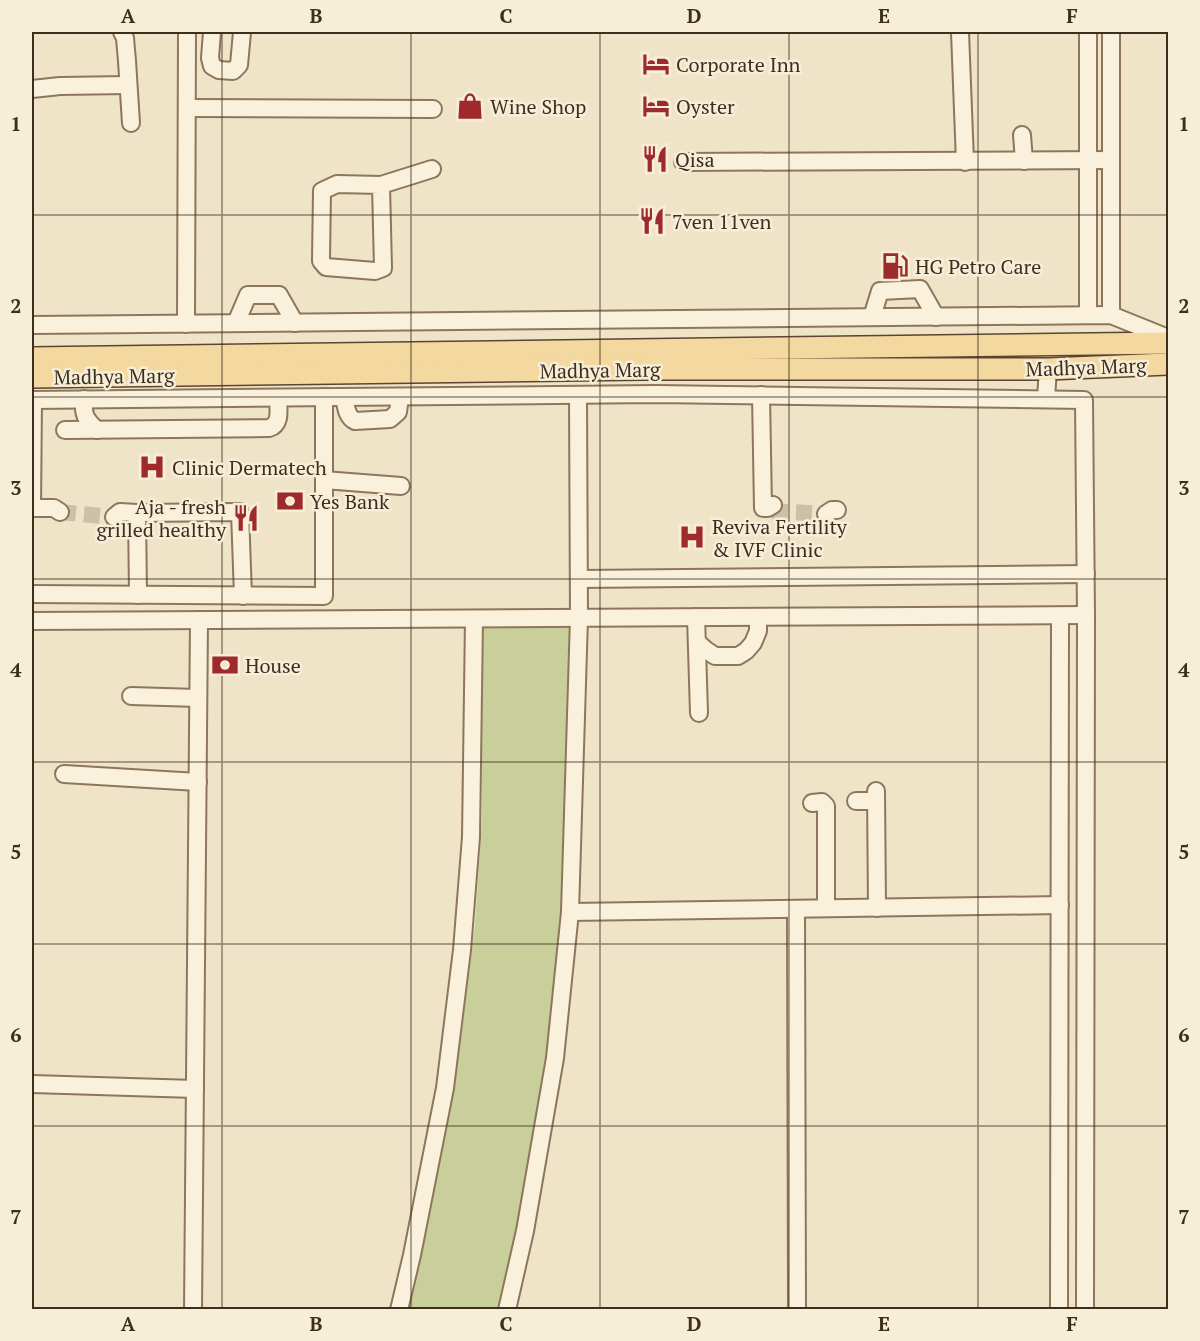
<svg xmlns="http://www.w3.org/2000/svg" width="1200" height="1341" font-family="'PT Serif',serif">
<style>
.green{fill:#c9cf9b}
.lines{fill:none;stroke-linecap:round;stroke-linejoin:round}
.minor-tunnel{stroke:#ccc0a6;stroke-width:16;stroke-dasharray:16 8;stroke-linecap:butt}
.minor-casing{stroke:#8d765c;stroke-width:20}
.major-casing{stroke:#5b4430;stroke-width:24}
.minor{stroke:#faf1dc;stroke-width:16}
.major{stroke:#f3d9a0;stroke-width:21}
.grid{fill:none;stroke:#3d2e20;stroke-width:1.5;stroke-opacity:0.55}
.labels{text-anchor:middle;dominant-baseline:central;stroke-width:5;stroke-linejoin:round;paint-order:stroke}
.poi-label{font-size:20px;fill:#3d2e20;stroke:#f7eed8;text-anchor:start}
.street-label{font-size:20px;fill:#3d2e20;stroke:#f7eed8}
.neatline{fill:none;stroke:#3d2e20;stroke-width:2}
.grid-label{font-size:20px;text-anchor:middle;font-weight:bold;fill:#3d2e20}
</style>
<rect width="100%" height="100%" fill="#f0e4c8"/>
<polygon class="green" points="482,627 571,628 562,914 546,1060 518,1233 500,1309 405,1310 420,1251 455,1084 475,925 482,820"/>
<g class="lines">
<g class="minor-tunnel">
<polyline points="772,511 826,514"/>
<polyline points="60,512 114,517"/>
</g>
<defs>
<g id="minor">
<polyline points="122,32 125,38 127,61 131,123"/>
<polyline points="212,32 210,58 212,66 219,70 233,71 239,65 242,32"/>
<polyline points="960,32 965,162"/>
<polyline points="32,89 60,86 128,85"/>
<polyline points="187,108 433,109"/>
<polyline points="1022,135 1024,161"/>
<polyline points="683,162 1111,160"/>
<polyline points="381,185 383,268 375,271 326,267 321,261 322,191 337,184 381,185 432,169"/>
<polyline points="1088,315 1088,32"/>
<polyline points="1111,315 1111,32"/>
<polyline points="872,317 880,291 920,289 936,317"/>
<polyline points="236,323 248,295 279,295 295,323"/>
<polyline points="186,324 187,32"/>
<polyline points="32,325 1111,315 1168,338"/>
<polyline points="761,395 763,508 768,508 773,505"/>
<path d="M 344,397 C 346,405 346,417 355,421 L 390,419 L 398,412 L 400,397"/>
<polyline points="1046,398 1048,369"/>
<path d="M 84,399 C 83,415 85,419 97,430"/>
<polyline points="32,400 656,394 1084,400 1086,615 1085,1310"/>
<polyline points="33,400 32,508 54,508 60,512"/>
<path d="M 65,430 L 269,428 C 282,424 278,409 278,398"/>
<polyline points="324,480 401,486"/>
<polyline points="826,514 832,510 837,510"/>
<polyline points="114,517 120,512 137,513"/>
<polyline points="579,579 1086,574"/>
<polyline points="32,594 324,596 324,397"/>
<polyline points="138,595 137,513 240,512 243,596"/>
<polyline points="696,617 699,713"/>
<polyline points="32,621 1086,615"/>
<polyline points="697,642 706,650 715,656 738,656 746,651 753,643 758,631 758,617"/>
<polyline points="131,696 198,698"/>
<polyline points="64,774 198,782"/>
<polyline points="876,791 877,908"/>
<polyline points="856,801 876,801"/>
<polyline points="812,803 822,802 826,806 826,908"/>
<polyline points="796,909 797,1310"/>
<polyline points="570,912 1060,905"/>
<polyline points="32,1084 195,1089"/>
<polyline points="193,1310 199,620"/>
<polyline points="399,1310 412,1255 445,1088 462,950 471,837 474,619"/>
<polyline points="507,1310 525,1231 555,1058 570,912 579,618 578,395"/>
<polyline points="1059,1310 1060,616"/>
</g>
<g id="major">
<polyline points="32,358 1168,343"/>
<polyline points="32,377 645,369 1048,369 1168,364"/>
</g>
</defs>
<use href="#minor" class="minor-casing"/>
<use href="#major" class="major-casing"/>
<use href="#minor" class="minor"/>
<use href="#major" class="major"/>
</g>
<path class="grid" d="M 222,32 L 222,1310M 411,32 L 411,1310M 600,32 L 600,1310M 789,32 L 789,1310M 978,32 L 978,1310M 32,215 L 1168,215M 32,397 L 1168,397M 32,579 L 1168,579M 32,762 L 1168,762M 32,944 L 1168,944M 32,1126 L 1168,1126"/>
<defs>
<symbol id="hotel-bare" viewBox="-9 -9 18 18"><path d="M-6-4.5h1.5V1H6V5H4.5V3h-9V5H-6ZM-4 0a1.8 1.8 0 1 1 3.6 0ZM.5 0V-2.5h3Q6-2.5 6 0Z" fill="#9e2a2b" stroke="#f7eed8" stroke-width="2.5" paint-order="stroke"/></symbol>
<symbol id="shop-bare" viewBox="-9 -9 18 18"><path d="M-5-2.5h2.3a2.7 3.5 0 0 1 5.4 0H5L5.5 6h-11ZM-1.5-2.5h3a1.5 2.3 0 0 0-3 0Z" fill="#9e2a2b" stroke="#f7eed8" stroke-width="2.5" paint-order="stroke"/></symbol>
<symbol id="restaurant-bare" viewBox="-9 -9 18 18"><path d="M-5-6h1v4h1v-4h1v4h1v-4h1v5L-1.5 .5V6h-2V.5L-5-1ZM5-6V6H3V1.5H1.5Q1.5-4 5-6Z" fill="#9e2a2b" stroke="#f7eed8" stroke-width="2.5" paint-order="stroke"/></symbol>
<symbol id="fuel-bare" viewBox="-9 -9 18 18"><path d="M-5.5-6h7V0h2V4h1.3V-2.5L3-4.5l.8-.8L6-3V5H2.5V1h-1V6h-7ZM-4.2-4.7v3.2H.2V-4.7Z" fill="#9e2a2b" stroke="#f7eed8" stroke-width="2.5" paint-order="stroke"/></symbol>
<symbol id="hospital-bare" viewBox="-9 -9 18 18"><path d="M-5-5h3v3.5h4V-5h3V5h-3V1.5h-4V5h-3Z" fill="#9e2a2b" stroke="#f7eed8" stroke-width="2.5" paint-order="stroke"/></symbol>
<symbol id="bank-bare" viewBox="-9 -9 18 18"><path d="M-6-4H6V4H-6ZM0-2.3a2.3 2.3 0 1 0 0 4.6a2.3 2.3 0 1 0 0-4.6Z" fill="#9e2a2b" stroke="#f7eed8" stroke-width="2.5" paint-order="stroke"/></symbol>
</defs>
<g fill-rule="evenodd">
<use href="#hotel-bare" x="637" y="45" width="38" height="38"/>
<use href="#shop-bare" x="451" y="87" width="38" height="38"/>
<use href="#hotel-bare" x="637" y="87" width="38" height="38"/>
<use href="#restaurant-bare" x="636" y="140" width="38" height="38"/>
<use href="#restaurant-bare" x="633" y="202" width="38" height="38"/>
<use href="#fuel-bare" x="876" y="247" width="38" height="38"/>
<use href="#hospital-bare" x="133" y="448" width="38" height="38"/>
<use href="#bank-bare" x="271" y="482" width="38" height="38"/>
<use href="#restaurant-bare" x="227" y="499" width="38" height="38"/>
<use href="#hospital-bare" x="673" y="518" width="38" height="38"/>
<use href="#bank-bare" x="206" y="646" width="38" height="38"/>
</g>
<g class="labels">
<g class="poi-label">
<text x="676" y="64">Corporate Inn</text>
<text x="490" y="106">Wine Shop</text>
<text x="676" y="106">Oyster</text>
<text x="675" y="159">Qisa</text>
<text x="672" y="221">7ven 11ven</text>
<text x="915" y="266">HG Petro Care</text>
<text x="172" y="467">Clinic Dermatech</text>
<text x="310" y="501">Yes Bank</text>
<text x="226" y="506" text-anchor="end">Aja - fresh<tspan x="226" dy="23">grilled healthy</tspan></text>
<text x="712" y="526">Reviva Fertility<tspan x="712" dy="23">&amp; IVF Clinic</tspan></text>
<text x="245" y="665">House</text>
</g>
<g class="street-label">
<text transform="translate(1086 367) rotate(-2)">Madhya Marg</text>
<text transform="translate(600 370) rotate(-1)">Madhya Marg</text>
<text transform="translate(114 376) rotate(-1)">Madhya Marg</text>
</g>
</g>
<rect width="1200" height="1341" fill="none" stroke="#f7eed8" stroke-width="66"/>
<rect x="33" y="33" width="1134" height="1275" class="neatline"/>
<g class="grid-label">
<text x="128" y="23">A</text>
<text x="316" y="23">B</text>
<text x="506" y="23">C</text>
<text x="694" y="23">D</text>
<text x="884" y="23">E</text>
<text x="1072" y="23">F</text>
<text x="16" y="131">1</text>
<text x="1184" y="131">1</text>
<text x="16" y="313">2</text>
<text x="1184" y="313">2</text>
<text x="16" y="495">3</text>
<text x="1184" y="495">3</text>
<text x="16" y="677">4</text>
<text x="1184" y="677">4</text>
<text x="16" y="859">5</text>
<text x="1184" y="859">5</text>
<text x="16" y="1042">6</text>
<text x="1184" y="1042">6</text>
<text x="16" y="1224">7</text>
<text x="1184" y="1224">7</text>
<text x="128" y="1331">A</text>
<text x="316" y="1331">B</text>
<text x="506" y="1331">C</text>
<text x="694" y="1331">D</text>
<text x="884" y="1331">E</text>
<text x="1072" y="1331">F</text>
</g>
</svg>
